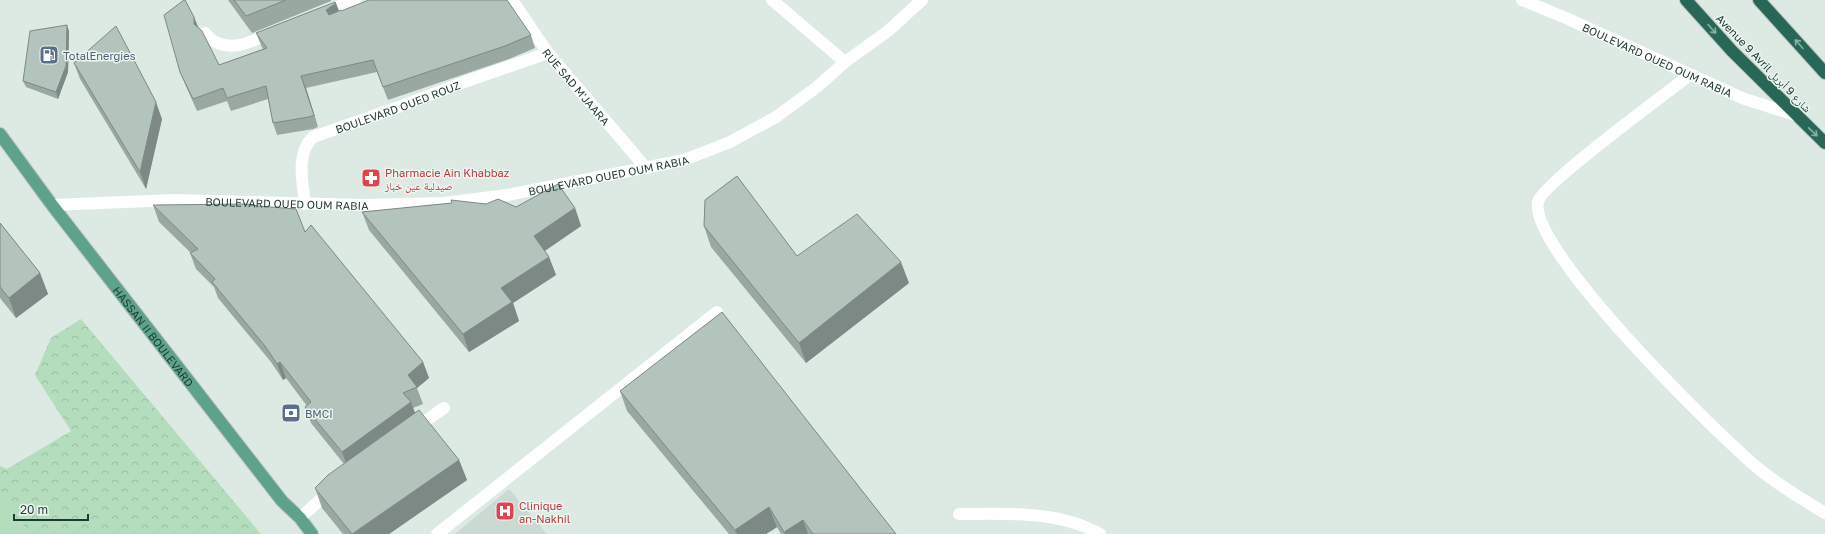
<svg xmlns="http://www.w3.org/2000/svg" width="1825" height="534" font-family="'Golos Text','Noto Naskh Arabic',sans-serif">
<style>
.built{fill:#cad9d2}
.forest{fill:url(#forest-crowns)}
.park{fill:#b3ddbd}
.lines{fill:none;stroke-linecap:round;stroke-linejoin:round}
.primary-casing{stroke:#bcc4c1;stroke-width:14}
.highway-casing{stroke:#bcc4c1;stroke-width:14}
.street{stroke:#fff;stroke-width:12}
.primary{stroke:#5ea28e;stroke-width:12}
.highway{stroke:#286757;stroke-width:12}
.wall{fill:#99a9a2}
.shaded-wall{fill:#7d8984}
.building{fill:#b2c4bc;stroke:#7d8984}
.oneway{stroke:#8aaea4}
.labels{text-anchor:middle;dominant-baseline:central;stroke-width:3;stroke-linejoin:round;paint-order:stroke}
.service-label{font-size:11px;fill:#4e5e75;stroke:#ecf6f1;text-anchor:start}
.street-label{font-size:11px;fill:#1e3931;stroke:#ecf6f1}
.health-label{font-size:11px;fill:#be3a42;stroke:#ecf6f1;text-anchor:start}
</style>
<defs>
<pattern id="forest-crowns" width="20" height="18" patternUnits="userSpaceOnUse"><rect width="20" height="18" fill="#b3ddbd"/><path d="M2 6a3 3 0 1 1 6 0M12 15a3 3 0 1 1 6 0" fill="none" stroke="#9abea3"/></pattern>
</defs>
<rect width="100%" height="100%" fill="#dceae3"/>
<polygon class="built" points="509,489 547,534 455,534"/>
<polygon class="forest" points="81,319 261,534 30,534 0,497 0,466 7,469 71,431 35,375 51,338"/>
<polygon class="park" points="0,497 30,534 0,534"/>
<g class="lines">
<defs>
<g id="primary">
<path id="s5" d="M 0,134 L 52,205 L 282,501 L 300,518 L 312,534"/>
</g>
<g id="highway">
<polyline points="1686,0 1732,51 1825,143"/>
<polyline points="1759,0 1825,73"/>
</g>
</defs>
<use href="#primary" class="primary-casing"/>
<use href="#highway" class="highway-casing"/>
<g class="street">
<path id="s1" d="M 512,0 L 548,53 L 646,168"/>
<polyline points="772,0 845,62"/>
<path id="s2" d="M 1522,0 L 1566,18 L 1742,98 L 1795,115"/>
<polyline points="322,13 355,0"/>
<path d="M 205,33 C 209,37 213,42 218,43 C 236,51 257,39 274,32"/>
<path d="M 1690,75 C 1668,92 1541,185 1538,202 C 1528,249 1719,436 1759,469 C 1779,485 1803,500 1825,513"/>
<path id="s3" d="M 305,204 C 303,181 295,155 313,137 L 396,108 L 464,82 L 548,53"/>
<path id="s4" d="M 52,205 L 175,200 L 362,205 L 444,203 L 507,195 L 684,160 L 730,142 L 776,117 L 817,87 L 845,62 L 888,31 L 922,0"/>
<polyline points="414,429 444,408"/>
<path d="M 959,514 C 1006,514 1058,510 1100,534"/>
<polyline points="300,518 330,491"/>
<polyline points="437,534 717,312"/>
</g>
<use href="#primary" class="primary"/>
<use href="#highway" class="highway"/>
</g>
<g class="wall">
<polygon points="228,0 331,0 331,1 252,33"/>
<polygon points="339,11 531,35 535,48 509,59 388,100 377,72 306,88 318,127 313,129 277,135 273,123 268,99 231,111 227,101 197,111 185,84 180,72 194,17 198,28 219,65 263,49 261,45 256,33"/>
<polygon points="69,31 68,72 58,99 26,87 23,81"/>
<polygon points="74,63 162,119 146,189 80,79"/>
<polygon points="452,203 486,204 516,207 575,208 581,226 545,251 549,257 556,275 513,303 519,321 469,352 369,230 362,212"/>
<polygon points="153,205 305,232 423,362 429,378 417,388 423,404 413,408 415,413 459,460 467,480 389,534 343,534 322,508 315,488 344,464 311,423 305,407 307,406 286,378 283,380 271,362 218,298 214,287 196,269 190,253 191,253 159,222"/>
<polygon points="0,223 40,273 48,294 16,318 0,298"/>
<polygon points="704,226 797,256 909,283 806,363 711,247"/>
<polygon points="620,391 896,534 781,534 777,527 766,534 729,534 627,411"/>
</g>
<g class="shaded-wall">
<polygon points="336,3 341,16 331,23 326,10"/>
<polygon points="194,17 199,29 194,24"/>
<polygon points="67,25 69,31 68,72 58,99 56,92"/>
<polygon points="301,76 306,88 318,127"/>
<polygon points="156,102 162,119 146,189 140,172"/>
<polygon points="575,208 581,226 540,254 534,236"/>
<polygon points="549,257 556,275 513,303 519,321 469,352 463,334 501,288"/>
<polygon points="901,262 909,283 806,363 799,343"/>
<polygon points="40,273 48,294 16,318 9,298"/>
<polygon points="280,362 286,378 283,380 277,364"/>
<polygon points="423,362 429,378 417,388 408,375"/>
<polygon points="411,402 417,418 348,468 342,452"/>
<polygon points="459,460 467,480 389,534 353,534"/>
<polygon points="769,507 777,527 766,534 737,534 735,530"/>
<polygon points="803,520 808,534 785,534 784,532"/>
</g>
<g class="building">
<polygon points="184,0 185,0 194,17 194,24 202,31 219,65 267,48 256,33 335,2 336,3 326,10 329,15 341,10 341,11 369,0 507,0 531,35 505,46 383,87 373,60 301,76 314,115 309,117 273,123 266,86 227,98 223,88 193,99 180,72 164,15"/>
<polygon points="234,0 286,0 246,16"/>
<polygon points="67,25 66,66 56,92 23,81 30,31"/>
<polygon points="116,26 156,102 140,172 74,63"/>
<polygon points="737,176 797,256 857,214 901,262 799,343 704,226 705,200"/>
<polygon points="558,184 575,208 534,236 549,257 501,288 512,302 463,334 362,212 452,203 451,200 486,204 498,199 516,207"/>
<polygon points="247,204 258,206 296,209 305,232 311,225 423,362 408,375 417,387 403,393 411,402 342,452 305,407 311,402 280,362 277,364 265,346 212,282 215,279 190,253 198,249 153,205"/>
<polygon points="0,223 40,273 9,298 0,287"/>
<polygon points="722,312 896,534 813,534 803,520 784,532 769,507 735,530 620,391"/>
<polygon points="419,410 459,460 352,534 315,488 328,475"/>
</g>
<defs><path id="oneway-shaft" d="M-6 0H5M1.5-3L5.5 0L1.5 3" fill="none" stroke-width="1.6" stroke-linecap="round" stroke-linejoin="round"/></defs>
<g class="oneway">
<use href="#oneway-shaft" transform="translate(1712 29) rotate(48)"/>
<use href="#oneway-shaft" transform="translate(1799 44) rotate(-132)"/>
<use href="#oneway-shaft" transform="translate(1813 132) rotate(44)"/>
</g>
<defs>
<symbol id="fuel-square" viewBox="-11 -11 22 22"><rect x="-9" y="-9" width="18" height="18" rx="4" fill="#5c6f8a" stroke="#ecf6f1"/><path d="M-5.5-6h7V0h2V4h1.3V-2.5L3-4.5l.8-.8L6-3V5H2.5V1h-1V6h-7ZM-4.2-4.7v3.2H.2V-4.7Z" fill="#fff"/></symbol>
<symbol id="pharmacy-square" viewBox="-11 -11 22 22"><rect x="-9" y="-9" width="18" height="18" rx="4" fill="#e0444e" stroke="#ecf6f1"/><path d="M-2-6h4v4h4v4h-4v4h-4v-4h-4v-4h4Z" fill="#fff"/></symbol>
<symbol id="bank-square" viewBox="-11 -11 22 22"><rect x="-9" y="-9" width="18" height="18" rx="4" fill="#5c6f8a" stroke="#ecf6f1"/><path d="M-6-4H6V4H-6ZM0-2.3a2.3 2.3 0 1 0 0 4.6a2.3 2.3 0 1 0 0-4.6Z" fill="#fff"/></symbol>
<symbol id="hospital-square" viewBox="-11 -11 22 22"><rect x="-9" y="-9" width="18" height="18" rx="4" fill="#e0444e" stroke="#ecf6f1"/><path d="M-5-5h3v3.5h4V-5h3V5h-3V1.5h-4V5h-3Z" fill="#fff"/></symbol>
</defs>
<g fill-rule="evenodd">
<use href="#fuel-square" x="38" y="44" width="22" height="22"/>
<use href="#pharmacy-square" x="360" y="167" width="22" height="22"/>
<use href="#bank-square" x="280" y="402" width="22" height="22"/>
<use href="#hospital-square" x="494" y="500" width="22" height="22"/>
</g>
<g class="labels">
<g class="service-label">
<text x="63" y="55">TotalEnergies</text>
<text x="305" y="413">BMCI</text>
</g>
<g class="street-label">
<text stroke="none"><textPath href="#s2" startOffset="148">BOULEVARD OUED OUM RABIA</textPath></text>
<text transform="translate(1764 63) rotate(46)">Avenue 9 Avril شارع 9 أبريل</text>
<text stroke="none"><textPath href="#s1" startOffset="108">RUE SAD M'JAARA</textPath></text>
<text stroke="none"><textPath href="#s3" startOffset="160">BOULEVARD OUED ROUZ</textPath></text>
<text stroke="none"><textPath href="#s4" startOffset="559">BOULEVARD OUED OUM RABIA</textPath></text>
<text stroke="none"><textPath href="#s4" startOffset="235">BOULEVARD OUED OUM RABIA</textPath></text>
<text stroke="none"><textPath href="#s5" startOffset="254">HASSAN II BOULEVARD</textPath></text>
</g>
<g class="health-label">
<text x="385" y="172">Pharmacie Ain Khabbaz<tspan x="385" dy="13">صيدلية عين خباز</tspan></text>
<text x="519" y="505">Clinique<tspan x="519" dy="13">an-Nakhil</tspan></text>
</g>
</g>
<path d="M14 514v6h74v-6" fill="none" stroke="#1e3931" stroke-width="2"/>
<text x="20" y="514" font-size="12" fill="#1e3931" stroke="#ecf6f1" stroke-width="3" paint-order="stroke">20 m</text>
</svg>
